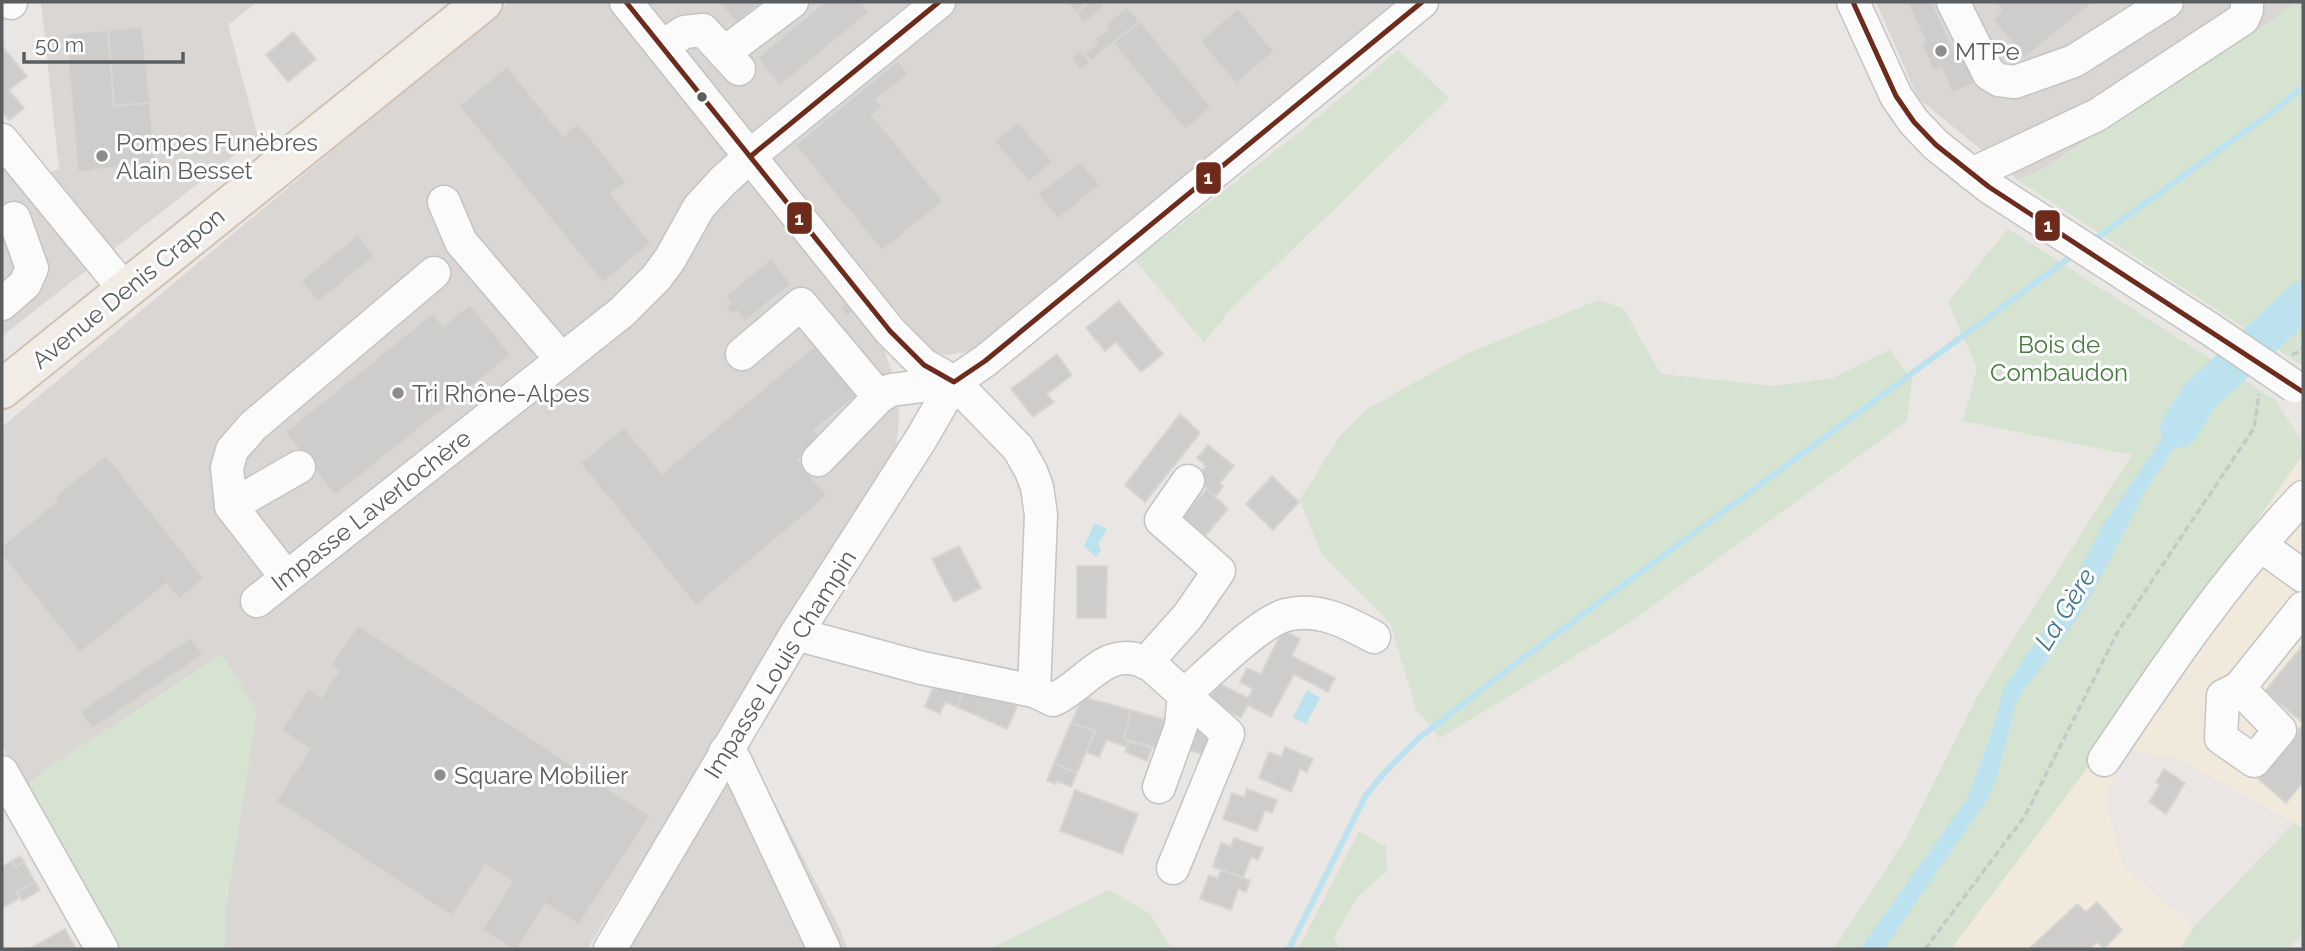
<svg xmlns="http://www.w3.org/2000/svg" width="2305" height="951" font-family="Raleway,sans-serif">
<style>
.commercial{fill:#f2e9dd}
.industrial{fill:#d9d6d4}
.green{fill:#d6e3d0}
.water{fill:#bce2f0}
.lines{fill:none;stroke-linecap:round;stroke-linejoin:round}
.stream{stroke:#bce2f0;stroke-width:6}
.river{stroke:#bce2f0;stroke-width:38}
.building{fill:#cfcdcc;stroke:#d8d6d3;stroke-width:2}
.minor-casing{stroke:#c3c4c3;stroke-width:35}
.major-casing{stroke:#cfc2b4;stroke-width:42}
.path{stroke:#c5cac6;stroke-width:3.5;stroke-dasharray:7 3.5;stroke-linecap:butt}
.minor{stroke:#fcfbfb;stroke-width:32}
.major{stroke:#f1ede6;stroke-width:38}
.minor-bridge-casing{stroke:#c3c4c3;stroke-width:35;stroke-linecap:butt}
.minor-bridge{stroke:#fcfbfb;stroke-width:32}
.bus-1-casing{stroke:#fff;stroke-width:10}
.bus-1{stroke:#6e2a1b;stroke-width:5}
.poi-dot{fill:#8c8e8e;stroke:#fff;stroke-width:2.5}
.bus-dot{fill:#5a5e61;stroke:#fff;stroke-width:2.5}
.labels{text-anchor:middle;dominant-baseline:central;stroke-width:6;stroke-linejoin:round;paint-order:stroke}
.poi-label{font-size:24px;fill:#5a5e61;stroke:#fff;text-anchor:start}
.street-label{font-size:24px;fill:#5a5e61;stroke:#fff}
.park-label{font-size:24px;fill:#457d3d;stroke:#fff}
.water-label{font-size:26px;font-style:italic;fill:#427793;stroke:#fff}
.line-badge{stroke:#fff;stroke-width:2.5}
.badge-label{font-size:19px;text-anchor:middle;font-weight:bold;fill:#fff}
</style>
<rect width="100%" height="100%" fill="#e9e6e3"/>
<polygon class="commercial" points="2303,454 2303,828 2182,760 2129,749 2105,794 2123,866 2194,927 2180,949 1951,949 2080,778"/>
<g class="industrial">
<polygon points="41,2 257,2 228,25 258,137 2,336 2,158 23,182 59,169"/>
<polygon points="510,2 609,2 883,347 894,377 899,415 896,449 864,505 587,949 225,949 226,911 25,786 2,746 2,427"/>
<polygon points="643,2 1399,2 978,351 944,355 928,349"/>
<polygon points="1876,2 2295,2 2274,20 2203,61 2044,169 2018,180 1918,98"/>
<polygon points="748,751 840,929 847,949 625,949"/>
</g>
<g class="green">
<polygon points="2295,2 2303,2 2303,366 2018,180 2045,169 2203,61 2274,20"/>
<polygon points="1398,50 1449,98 1230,310 1204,343 1135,260 1307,126"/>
<polygon points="2008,229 2275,400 2303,443 2303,454 2080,778 1951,949 1834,949 1905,840 1980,691 2132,455 1963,421 1977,368 1948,302"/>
<polygon points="1598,300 1623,308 1661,374 1774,386 1833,378 1890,350 1912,380 1907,421 1629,623 1440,738 1416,709 1390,623 1321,554 1300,500 1340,436 1367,409 1466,354"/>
<polygon points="222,654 257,711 226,911 225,949 113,949 25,786 49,767"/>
<polygon points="2294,823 2303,828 2303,934 2287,949 2180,949 2194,927"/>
<polygon points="1359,832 1386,846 1387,871 1357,897 1334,937 1339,949 1298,949"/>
<polygon points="1109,890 1150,914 1171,949 990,949"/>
</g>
<g class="water">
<polygon points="2201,382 2213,390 2145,492 2089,599 2063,639 2023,691 2016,704 1998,774 1988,798 1884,949 1860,949 1967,799 1989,741 2004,687 2058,611 2103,525"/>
<polygon points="1095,523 1107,529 1098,544 1101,550 1096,557 1084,546"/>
<polygon points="1307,690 1320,698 1306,724 1293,717"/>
</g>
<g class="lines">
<g class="stream">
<polyline points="2090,243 2272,112 2303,87"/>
<polyline points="1289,949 1366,795 1386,771 1419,738 1503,673 2076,253"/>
</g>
<polyline class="river" points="2179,429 2199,397 2303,300"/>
</g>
<g class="building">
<polygon points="719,2 763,2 736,23"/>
<polygon points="824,2 861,2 869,12 780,86 757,58"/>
<polygon points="1067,2 1089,2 1076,13"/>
<polygon points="1089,2 1100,2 1104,7 1084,23 1076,13"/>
<polygon points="1907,2 1932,2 1958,60 1965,57 1976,83 1952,93 1941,67 1933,71 1921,43 1925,41"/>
<polygon points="1995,2 2094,2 2024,58 2021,54 2016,58 2009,50 2015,46 1992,19 2002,11"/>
<polygon points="1127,7 1140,21 1091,61 1085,53 1098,43 1095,39 1108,29 1105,25"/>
<polygon points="1238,8 1274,51 1236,84 1200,41"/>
<polygon points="1140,21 1211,107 1185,130 1113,43"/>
<polygon points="142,27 150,103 114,106 108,30"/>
<polygon points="108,30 114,106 150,103 155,163 78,172 66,34"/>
<polygon points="293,32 316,59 288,82 266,55"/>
<polygon points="2,46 27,76 9,90 24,108 9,120 2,111"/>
<polygon points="1080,50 1090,62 1080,70 1071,58"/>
<polygon points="898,61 908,74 876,100 882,107 872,115 943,201 882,251 795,145"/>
<polygon points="507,66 563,136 578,123 626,182 611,194 651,243 603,283 459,106"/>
<polygon points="1018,122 1053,162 1029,182 994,141"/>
<polygon points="1080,161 1100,185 1058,219 1038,194"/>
<polygon points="358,234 375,256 318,302 301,281"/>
<polygon points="771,259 791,284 745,321 737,311 732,314 726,307 731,303 725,296"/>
<polygon points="1119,301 1163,354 1141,372 1116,342 1105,351 1086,328"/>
<polygon points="847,302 855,310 847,316 840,307"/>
<polygon points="470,304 511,355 335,496 285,432 433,313 443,326"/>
<polygon points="818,343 859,394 814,430 822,439 798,460 827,496 696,606 580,463 624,427 662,473"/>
<polygon points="1057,354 1072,375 1047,394 1054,402 1033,417 1011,389"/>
<polygon points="1180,414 1200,433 1145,502 1125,485"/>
<polygon points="1208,445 1234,466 1220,483 1223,486 1216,496 1195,479 1206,466 1197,458"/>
<polygon points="106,455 204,579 179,599 166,584 80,653 2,555 2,546 57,501 54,497"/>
<polygon points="1272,476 1299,502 1273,530 1246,504"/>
<polygon points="1207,489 1228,509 1205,536 1182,516"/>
<polygon points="959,546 981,588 954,602 932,559"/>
<polygon points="1077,566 1107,566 1106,618 1077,618"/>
<polygon points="358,625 650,816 579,925 546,904 517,949 512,949 482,930 512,882 486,865 452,916 276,801 310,749 281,730 308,688 321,697 339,670 331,665"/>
<polygon points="1283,630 1300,639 1292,656 1335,678 1328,692 1294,674 1271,717 1248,705 1241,718 1208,701 1218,683 1248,698 1253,689 1240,682 1247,668 1261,674"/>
<polygon points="191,637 203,655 92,729 80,711"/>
<polygon points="2303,645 2303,723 2265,691"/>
<polygon points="937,678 966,683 957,707 945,702 940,714 925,707"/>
<polygon points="966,683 1017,706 1007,729 957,707"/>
<polygon points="1083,697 1131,710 1124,739 1129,741 1127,747 1107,740 1099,757 1086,752 1095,731 1071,723"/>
<polygon points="1131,710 1172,722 1164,750 1124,739"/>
<polygon points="1071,723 1095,731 1077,773 1054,763"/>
<polygon points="2303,724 2303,782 2286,803 2258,779"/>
<polygon points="1190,726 1212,732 1206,755 1184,749"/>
<polygon points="1129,741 1152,748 1147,761 1125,752"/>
<polygon points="1285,747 1313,759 1307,772 1300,769 1291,792 1259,778 1269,752 1281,757"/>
<polygon points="1054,763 1077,773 1071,787 1057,781 1055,784 1047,781"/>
<polygon points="2164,769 2185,783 2166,814 2149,802 2160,785 2156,782"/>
<polygon points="1247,789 1277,800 1272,813 1265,810 1257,831 1223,819 1232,793 1244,797"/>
<polygon points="1075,790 1138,814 1122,854 1060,831"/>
<polygon points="1234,838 1263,848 1258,860 1251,857 1243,878 1213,867 1221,843 1231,846"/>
<polygon points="21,856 24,862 15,868 12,861"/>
<polygon points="12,861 15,868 24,862 35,882 17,892 20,898 2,908 2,867"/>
<polygon points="1221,870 1250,880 1246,892 1238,889 1231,910 1200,899 1209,875 1218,878"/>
<polygon points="35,882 40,890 22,901 17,892"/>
<polygon points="2097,902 2122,930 2104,949 2097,942 2090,949 2029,949 2077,904 2086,912"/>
<polygon points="65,929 76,949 29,949"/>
</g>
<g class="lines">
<defs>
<g id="minor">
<polyline points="11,2 11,3"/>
<path d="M 626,2 L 890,331 L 924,365 L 954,382 L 1018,448 L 1031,471 L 1037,487 L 1041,515 L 1034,691 L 1053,700 C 1088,684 1107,641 1151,665 L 1228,734 L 1173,868"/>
<polyline points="1853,2 1896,96 1914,122 1936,145 1989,187 2210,329"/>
<polyline points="1953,2 1989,74 1999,80 2015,82 2074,61 2167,2"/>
<polyline points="662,47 684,32 703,30 739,69"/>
<polyline points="724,53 792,2"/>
<polyline points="2,140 125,290"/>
<polyline points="1972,174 2097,115 2243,19 2247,10 2247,2"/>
<polyline points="444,202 461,242 562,360"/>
<polyline points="2,304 25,284 32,268 14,218"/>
<polyline points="742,354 801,304 879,397"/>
<polyline points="818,460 879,397 891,390 954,382"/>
<polyline points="231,506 299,467"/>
<polyline points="2260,545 2303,576"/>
<polyline points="286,577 231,506 227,468 232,450 253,426 434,273"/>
<polyline points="257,601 622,312 656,278 670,259 699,207 723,181 762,146 939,2"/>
<polyline points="796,634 922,668 1034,691"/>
<polyline points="1146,663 1188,616 1219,571 1161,520 1188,481"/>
<polyline points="2239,688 2280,730 2254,761 2221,738 2223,696 2239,688 2303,608"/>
<polyline points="725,752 735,760 824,949"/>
<path d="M 2104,760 C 2165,669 2227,577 2303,497"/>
<polyline points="2,772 102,949"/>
<path d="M 1159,787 L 1181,726 L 1184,695 C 1207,675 1259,622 1286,615 C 1318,607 1347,622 1374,637"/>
<polyline points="610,949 796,634 921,439 954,382 985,361 1422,2"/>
</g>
<polyline id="major" points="2,389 483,2"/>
</defs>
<use href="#minor" class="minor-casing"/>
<use href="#major" class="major-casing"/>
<g class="path">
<polyline points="2292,355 2303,349"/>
<polyline points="1925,949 2025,816 2117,633 2254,428 2259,394"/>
</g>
<use href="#minor" class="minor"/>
<use href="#major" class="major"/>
<defs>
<polyline id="minor-bridge" points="2210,329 2294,386"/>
</defs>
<use href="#minor-bridge" class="minor-bridge-casing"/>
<use href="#minor-bridge" class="minor-bridge"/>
<defs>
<g id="bus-1">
<polyline points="626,2 890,331 924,365 954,382 985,361 1422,2"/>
<polyline points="1853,2 1896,96 1914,122 1936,145 1989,187 2303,392"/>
<polyline points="751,156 939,2"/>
</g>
</defs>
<use href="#bus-1" class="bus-1-casing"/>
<use href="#bus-1" class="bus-1"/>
</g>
<g class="poi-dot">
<circle cx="1941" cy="51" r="7"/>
<circle cx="102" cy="156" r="7"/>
<circle cx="398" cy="393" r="7"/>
<circle cx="440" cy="775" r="7"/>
</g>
<circle class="bus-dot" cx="702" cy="97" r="6"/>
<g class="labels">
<g class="poi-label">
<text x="1955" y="51">MTPe</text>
<text x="116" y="142">Pompes Funèbres<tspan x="116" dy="28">Alain Besset</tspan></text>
<text x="412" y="393">Tri Rhône-Alpes</text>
<text x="454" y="775">Square Mobilier</text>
</g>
<g class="street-label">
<text transform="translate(128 288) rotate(-39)">Avenue Denis Crapon</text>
<text transform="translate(371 510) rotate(-38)">Impasse Laverlochère</text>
<text transform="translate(780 664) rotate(-58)">Impasse Louis Champin</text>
</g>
<g class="park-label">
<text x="2059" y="344">Bois de<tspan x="2059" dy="28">Combaudon</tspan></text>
</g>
<g class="water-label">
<text transform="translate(2065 609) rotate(-58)">La Gère</text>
</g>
</g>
<g class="line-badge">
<rect x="1195" y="161" width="27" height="34" rx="7" fill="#6e2a1b"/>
<rect x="786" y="201" width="27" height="34" rx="7" fill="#6e2a1b"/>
<rect x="2034" y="209" width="27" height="33" rx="7" fill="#6e2a1b"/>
</g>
<g class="badge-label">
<text x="1208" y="184">1</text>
<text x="799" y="225">1</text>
<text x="2048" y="232">1</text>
</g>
<rect width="2305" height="951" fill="none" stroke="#5a5e61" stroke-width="7"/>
<path d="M24 52v10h159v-10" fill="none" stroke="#5a5e61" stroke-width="3.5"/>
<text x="35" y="52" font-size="21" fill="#5a5e61" stroke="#ffffff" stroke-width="5" paint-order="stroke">50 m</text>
</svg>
